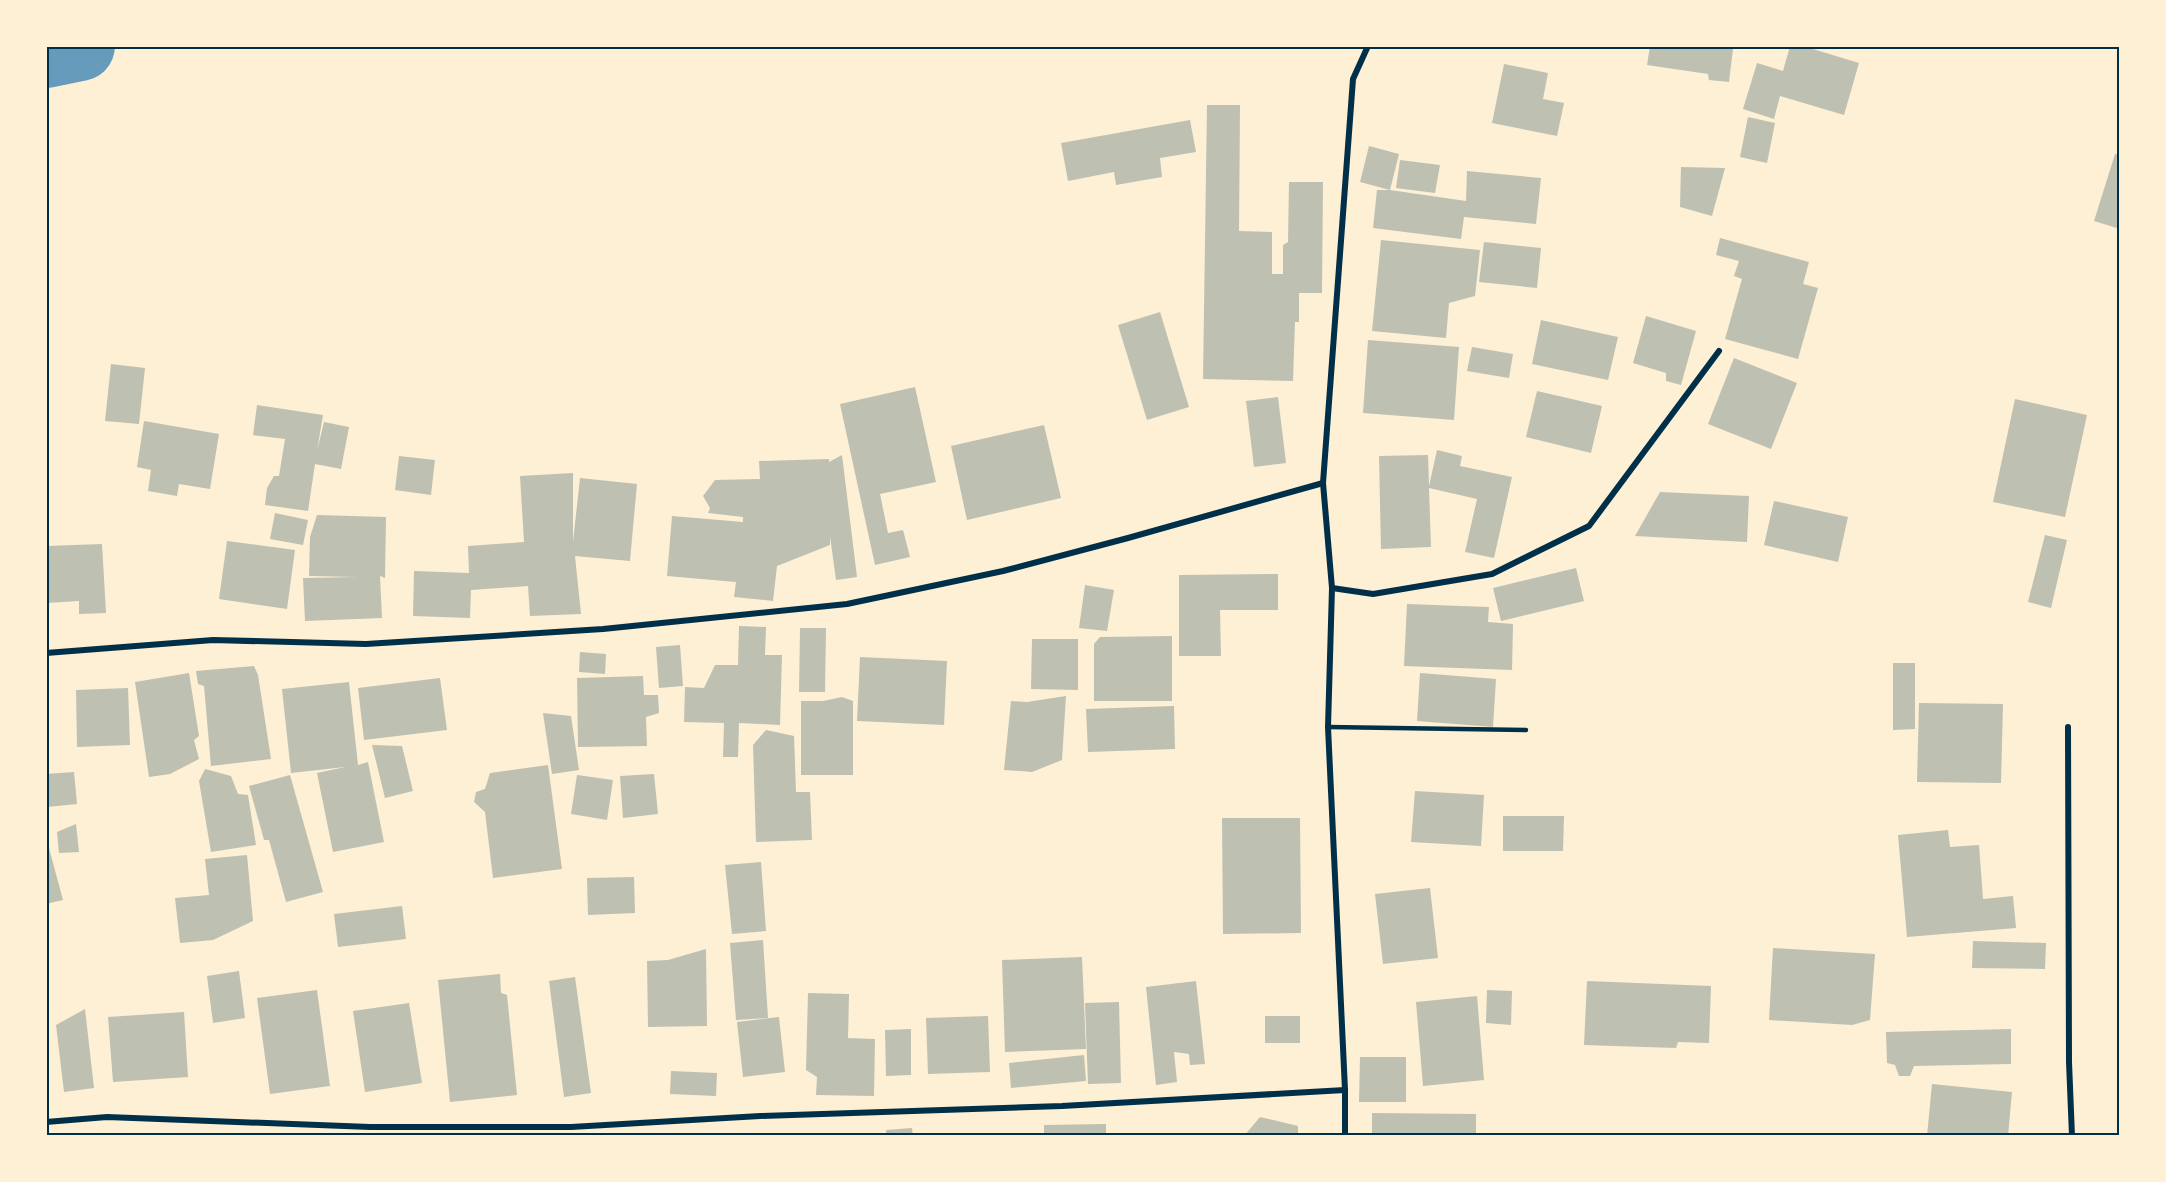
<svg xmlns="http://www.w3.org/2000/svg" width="2166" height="1182" font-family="'DejaVu Sans',sans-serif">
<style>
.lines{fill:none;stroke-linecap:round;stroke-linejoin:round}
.river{stroke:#669bbc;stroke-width:70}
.building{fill:#bec0b2}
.service{stroke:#003049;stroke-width:4.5}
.minor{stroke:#003049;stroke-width:6}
.neatline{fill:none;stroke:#003049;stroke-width:2}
</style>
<rect width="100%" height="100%" fill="#fdf0d5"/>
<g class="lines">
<polyline class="river" points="46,53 80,46"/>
</g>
<g class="building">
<polygon points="1650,46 1716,46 1733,49 1729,82 1709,80 1708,74 1647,65"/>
<polygon points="1790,46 1803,46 1859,63 1844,115 1780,96 1774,119 1743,109 1757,63 1783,71"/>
<polygon points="1504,64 1548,73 1543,99 1564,103 1557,136 1492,123"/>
<polygon points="1207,105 1240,105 1239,231 1272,232 1272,274 1283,274 1283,245 1288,242 1289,182 1323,182 1322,293 1299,293 1299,322 1295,322 1293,381 1203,379"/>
<polygon points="1748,117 1775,123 1767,163 1740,157"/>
<polygon points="1190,120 1196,152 1160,158 1162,177 1116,185 1114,172 1068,181 1061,143"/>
<polygon points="1369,146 1399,154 1390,190 1360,182"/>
<polygon points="2115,154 2120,155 2120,229 2094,221"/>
<polygon points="1400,160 1440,165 1435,193 1396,188"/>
<polygon points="1681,167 1725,168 1712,216 1680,207"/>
<polygon points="1467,171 1541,178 1536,224 1464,217 1461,239 1373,228 1377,190 1390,190 1466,201"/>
<polygon points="1720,238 1809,262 1803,284 1818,288 1798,359 1725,339 1742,279 1734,276 1739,261 1716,255"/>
<polygon points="1381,240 1480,250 1475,296 1449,303 1446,338 1372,331"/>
<polygon points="1484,242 1541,248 1537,288 1479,282"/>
<polygon points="1160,312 1189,407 1147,420 1118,325"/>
<polygon points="1646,316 1696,331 1681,385 1666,381 1666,373 1633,363"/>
<polygon points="1541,320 1618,337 1608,380 1532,364"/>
<polygon points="1368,340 1459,347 1454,420 1363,413"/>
<polygon points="1472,347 1513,354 1509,378 1467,371"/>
<polygon points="1734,358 1797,383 1771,449 1708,424"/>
<polygon points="111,364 145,368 139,424 105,421"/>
<polygon points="915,387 936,482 880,494 888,533 903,530 910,557 875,565 840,404"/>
<polygon points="1537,391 1602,406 1591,453 1526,437"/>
<polygon points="1278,397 1286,463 1254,467 1246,401"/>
<polygon points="2015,399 2087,415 2065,517 1993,502"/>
<polygon points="257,405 323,415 317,451 324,422 349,427 341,469 315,464 308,511 265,505 267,488 274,476 279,476 285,439 253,435"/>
<polygon points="144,421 219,434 210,489 179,484 177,496 148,491 151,470 137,467"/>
<polygon points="1044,425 1061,498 967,520 951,446"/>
<polygon points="1437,450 1462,456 1460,466 1512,477 1494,558 1465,552 1477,499 1429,488 1431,547 1381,549 1379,456 1428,455 1429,486"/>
<polygon points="842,455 857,577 836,580 830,536 830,545 777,566 773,601 734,597 736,582 667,576 672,516 743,522 743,517 708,513 710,508 703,496 715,480 760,479 759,461 829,459 829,462"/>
<polygon points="399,456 435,460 431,495 395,490"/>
<polygon points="573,473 573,542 580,478 637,484 630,561 575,556 581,614 530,616 528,586 471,590 470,618 413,616 414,571 469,573 468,546 524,542 520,476"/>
<polygon points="1660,492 1749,496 1747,542 1635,536"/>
<polygon points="1774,501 1848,517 1838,562 1764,545"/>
<polygon points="275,513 308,520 303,545 270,539"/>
<polygon points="317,515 386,517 385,578 380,576 382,618 305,621 303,578 358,577 309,576 310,537"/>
<polygon points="2045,535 2067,540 2051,608 2028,602"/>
<polygon points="227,541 295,550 287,609 219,599"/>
<polygon points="102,544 106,613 79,614 79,601 46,603 46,546"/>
<polygon points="1576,568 1584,601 1501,621 1493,588"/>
<polygon points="1278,574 1278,610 1220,610 1221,656 1179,656 1179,575"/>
<polygon points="1085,585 1114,590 1107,631 1079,628"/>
<polygon points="1407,604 1489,607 1488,622 1513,624 1512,670 1404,666"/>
<polygon points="739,626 766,627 765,655 782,655 780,725 739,723 738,757 723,757 724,723 684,722 685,687 704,688 715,665 738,665"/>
<polygon points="800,628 826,628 825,692 799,692"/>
<polygon points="1172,636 1172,701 1094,701 1094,644 1100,637"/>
<polygon points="1032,639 1078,639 1078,690 1031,689"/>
<polygon points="680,645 683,686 659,688 656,647"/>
<polygon points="580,652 606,654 605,674 579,672"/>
<polygon points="860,657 947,661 944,725 857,721"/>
<polygon points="1893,663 1915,663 1915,729 1893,730"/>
<polygon points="254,666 258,675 271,759 211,766 204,686 198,684 196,671"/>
<polygon points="189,673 199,736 194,740 199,759 170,774 149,777 135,682"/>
<polygon points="1420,673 1496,679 1493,727 1417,721"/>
<polygon points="643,676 644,695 658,695 659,713 646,717 647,746 578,747 577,678"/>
<polygon points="440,678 447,730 364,740 358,688"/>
<polygon points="349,682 358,765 368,762 384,842 333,852 317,773 345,767 291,773 282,689"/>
<polygon points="128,688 130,745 77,747 76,690"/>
<polygon points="1066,696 1062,760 1032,772 1004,770 1011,701 1027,702"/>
<polygon points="842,697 853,701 853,775 801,775 801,701 823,701"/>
<polygon points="1919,703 2003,704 2001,783 1917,782"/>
<polygon points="1174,706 1175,749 1088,752 1086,709"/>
<polygon points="543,713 571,716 579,770 552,774"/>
<polygon points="766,730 794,736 796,792 810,792 812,840 756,842 753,745"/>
<polygon points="372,745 402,746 413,791 385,798"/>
<polygon points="548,765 562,869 493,878 485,812 474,802 476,792 485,789 490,773"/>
<polygon points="205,769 231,776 238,794 248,795 256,845 211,852 199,781"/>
<polygon points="74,772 77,804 47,807 46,774"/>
<polygon points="654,774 658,814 623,818 620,776"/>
<polygon points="290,775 323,892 286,902 269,840 264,840 249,786"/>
<polygon points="577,775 613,780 607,820 571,814"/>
<polygon points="1415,791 1484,795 1481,846 1411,842"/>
<polygon points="1503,816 1564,816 1563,851 1503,851"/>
<polygon points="1222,818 1300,818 1301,933 1223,934"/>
<polygon points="76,824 79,852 59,853 57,832"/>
<polygon points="1948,830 1950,847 1979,845 1983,899 2013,896 2016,928 1907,937 1898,835"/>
<polygon points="46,837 63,900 46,904"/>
<polygon points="247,855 253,921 213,940 180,943 175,898 209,895 205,859"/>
<polygon points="761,862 766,931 732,934 725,865"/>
<polygon points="634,877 635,913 588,915 587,878"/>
<polygon points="1430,888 1438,958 1383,964 1375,894"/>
<polygon points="402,906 406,939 338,947 334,914"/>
<polygon points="763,940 768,1018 736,1020 730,943"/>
<polygon points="1973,941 2046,943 2045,969 1972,968"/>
<polygon points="1773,948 1875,954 1870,1020 1852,1025 1769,1020"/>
<polygon points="706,949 707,1026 648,1027 647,961 668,960"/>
<polygon points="1082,957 1086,1049 1005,1052 1002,960"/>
<polygon points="239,971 245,1018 213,1023 207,976"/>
<polygon points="500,974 501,993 507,995 517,1095 450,1102 438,980"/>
<polygon points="575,977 591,1093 564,1097 549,981"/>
<polygon points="1196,981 1205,1064 1190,1065 1189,1054 1174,1052 1177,1082 1156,1085 1146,987"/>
<polygon points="1587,981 1711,986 1709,1043 1678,1042 1676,1048 1584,1045"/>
<polygon points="317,990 330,1086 270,1094 257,998"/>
<polygon points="1487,990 1512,991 1511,1025 1486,1023"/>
<polygon points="808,993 849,994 848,1038 875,1039 874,1096 816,1095 817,1077 806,1070"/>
<polygon points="1477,996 1484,1080 1423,1086 1416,1002"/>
<polygon points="1119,1002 1121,1083 1088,1084 1085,1003"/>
<polygon points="409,1003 422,1083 365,1092 353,1011"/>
<polygon points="85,1009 94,1088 64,1092 56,1025"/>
<polygon points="184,1012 188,1077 113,1082 108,1017"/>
<polygon points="988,1016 990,1072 928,1074 926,1018"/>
<rect x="1265" y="1016" width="35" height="27"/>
<polygon points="779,1017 785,1072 743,1077 737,1022"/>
<polygon points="911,1029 911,1075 886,1076 885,1030"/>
<polygon points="2011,1029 2011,1064 1914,1066 1910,1076 1899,1076 1895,1065 1887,1063 1886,1032"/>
<polygon points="1084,1055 1086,1081 1011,1088 1009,1063"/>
<polygon points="1360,1057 1406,1057 1406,1102 1359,1102"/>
<polygon points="671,1071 717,1073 716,1096 670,1094"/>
<polygon points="1932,1084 2012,1092 2008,1136 1927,1136"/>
<polygon points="1372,1113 1476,1114 1476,1136 1372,1136"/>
<polygon points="1260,1117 1298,1126 1298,1136 1244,1136"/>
<polygon points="1106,1124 1106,1136 1044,1136 1044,1125"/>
<polygon points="912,1128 913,1136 886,1136 886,1130"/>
</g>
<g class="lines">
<polyline class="service" points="1328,727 1526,730"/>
<g class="minor">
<polyline points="1332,588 1373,594 1492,574 1589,526 1719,351"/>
<polyline points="46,653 213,640 366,644 603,629 847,604 1003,571 1128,538 1323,483"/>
<polyline points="2068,727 2069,1062 2072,1136"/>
<polyline points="46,1122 107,1117 370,1127 571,1127 760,1116 1062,1106 1345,1090"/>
<polyline points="1345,1136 1345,1090 1328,727 1332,588 1323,483 1353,79 1368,46"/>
</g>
</g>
<rect width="2166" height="1182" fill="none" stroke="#fdf0d5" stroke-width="96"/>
<rect x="48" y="48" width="2070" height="1086" class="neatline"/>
</svg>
